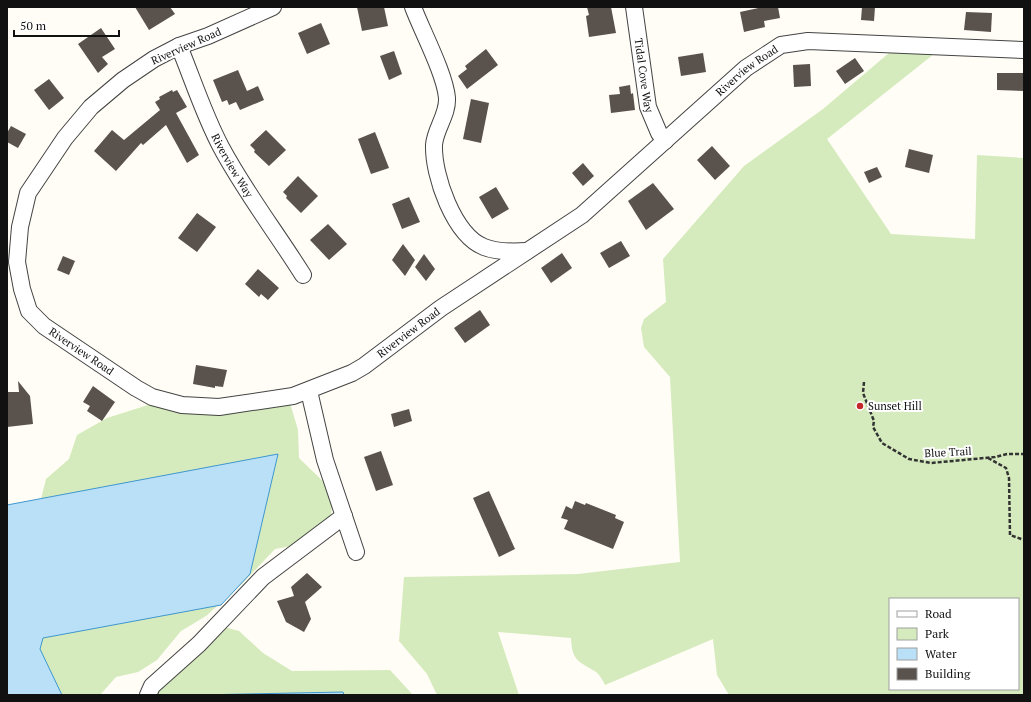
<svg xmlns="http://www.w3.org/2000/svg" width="1031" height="702" font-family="'PT Serif',serif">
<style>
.green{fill:#d5ebbd;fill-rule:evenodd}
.water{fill:#b9e0f7;stroke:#3f96cf}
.building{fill:#5a524d}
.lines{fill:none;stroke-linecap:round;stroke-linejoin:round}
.minor-casing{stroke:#444;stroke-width:18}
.path{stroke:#333;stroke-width:2.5;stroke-dasharray:4 2;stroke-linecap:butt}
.minor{stroke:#fff;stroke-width:16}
.poi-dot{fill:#c4262e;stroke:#fff;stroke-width:1.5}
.labels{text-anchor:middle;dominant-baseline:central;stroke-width:4;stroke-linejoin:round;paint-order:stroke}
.street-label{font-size:11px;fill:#111;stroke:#fff}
.poi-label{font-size:11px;fill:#111;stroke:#fff;text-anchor:start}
</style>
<rect width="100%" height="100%" fill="#fffdf5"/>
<g class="green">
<path d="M 889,53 L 934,54 L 827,139 L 891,234 L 975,239 L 977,155 L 1024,158 L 1024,695 L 729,695 L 717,675 L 713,639 L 605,685 C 603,681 600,675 596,672 C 578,661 572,661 571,638 L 498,632 L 519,695 L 437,695 L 427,674 L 399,641 L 404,577 L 578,574 L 680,562 L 670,377 L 644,347 L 641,328 L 644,319 L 666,302 L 663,259 L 744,166 L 823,109 ZM 890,599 L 1018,599 L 1018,689 L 890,689 Z"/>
<polygon points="191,399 290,403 298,430 299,458 333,491 331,517 292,546 275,549 241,585 206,616 181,631 157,660 138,672 116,677 100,695 57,695 42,660 7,510 37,515 46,479 69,459 77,435 107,418 148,405"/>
<polygon points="220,626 239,631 263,653 292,671 390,670 413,695 155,695 176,666 217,638"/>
</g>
<g class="water">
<polygon points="278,454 250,574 221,605 43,638 40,649 62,695 7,695 7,505"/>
<polygon points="343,692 344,695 198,695"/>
</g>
<g class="building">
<polygon points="135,7 170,7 175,14 149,30"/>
<polygon points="357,7 384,7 388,26 362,31"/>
<polygon points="587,7 611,7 616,33 589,37 586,16 589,15"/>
<polygon points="763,7 778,7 780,18 764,21 765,27 744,32 740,12"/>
<polygon points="862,7 875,7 874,21 861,20"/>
<polygon points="966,12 992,13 991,32 964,30"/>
<polygon points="321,23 330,44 307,54 298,33"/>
<polygon points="101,28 115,49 102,57 108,64 98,73 78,44"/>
<polygon points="486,49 498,65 467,89 458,76 467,69 465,66"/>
<polygon points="394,51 402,74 389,80 380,56"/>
<polygon points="703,53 706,72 681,76 678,57"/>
<polygon points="855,58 864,71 845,84 836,71"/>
<polygon points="810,64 811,86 794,87 793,65"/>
<polygon points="238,70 247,91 258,86 264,100 240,110 236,102 229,105 227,100 222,102 213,80"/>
<polygon points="997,73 1024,73 1024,91 997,90"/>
<polygon points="49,79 64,98 49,110 34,90"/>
<polygon points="630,85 631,94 633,93 635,110 611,113 609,95 620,94 619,87"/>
<polygon points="172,90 173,92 177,90 187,107 176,113 199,155 187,163 166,125 143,145 141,143 116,171 94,151 112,130 124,140 160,110 155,102 160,99 159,97"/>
<polygon points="471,99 489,103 481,143 463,139"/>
<polygon points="11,126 26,134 18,148 7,142 7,133"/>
<polygon points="266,130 286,150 269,166 254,152 255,150 250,145"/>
<polygon points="375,132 389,168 371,174 358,139"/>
<polygon points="712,146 730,166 715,180 697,160"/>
<polygon points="909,149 933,155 929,173 905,167"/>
<polygon points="583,163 594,176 583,186 572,173"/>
<polygon points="877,167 882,177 869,183 864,172"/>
<polygon points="298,176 318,196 301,213 286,198 287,196 283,192"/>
<polygon points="653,183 674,209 646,230 628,201"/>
<polygon points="496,187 509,209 492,219 479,197"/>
<polygon points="409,197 420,222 402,229 392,204"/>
<polygon points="197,213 216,227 197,252 178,238"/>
<polygon points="328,224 347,244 329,260 310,240"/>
<polygon points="621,241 630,256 609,268 600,253"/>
<polygon points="403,244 415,260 405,276 392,260"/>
<polygon points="562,253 572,268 551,283 541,268"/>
<polygon points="424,254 435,269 426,281 415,267"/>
<polygon points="63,256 75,261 69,275 57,270"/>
<polygon points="258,269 279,288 268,300 261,294 259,297 245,284"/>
<polygon points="480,310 490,325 465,343 454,328"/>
<polygon points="196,365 227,370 223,387 215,386 215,388 193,384"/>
<polygon points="18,381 30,396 33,424 7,427 7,392 19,392"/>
<polygon points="93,386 115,402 102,421 87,411 90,406 83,402"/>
<polygon points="409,409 412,421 394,427 391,414"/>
<polygon points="381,451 393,485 376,491 364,457"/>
<polygon points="489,491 515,549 499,557 473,498"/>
<polygon points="575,501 585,505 586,503 616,515 615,518 624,522 613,549 564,529 568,520 561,518 566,506 572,509"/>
<polygon points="307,573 322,587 305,602 311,619 304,632 286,622 277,601 294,596 291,587"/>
</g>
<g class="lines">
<defs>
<g id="minor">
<path id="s1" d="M 273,7 L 208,36 L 179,46 L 154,59 L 123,80 L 91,107 L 65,138 L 28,193 L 20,227 L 17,262 L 22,289 L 29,311 L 44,326 L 136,388 L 152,397 L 182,405 L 219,407 L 293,396 L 352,373 L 364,366 L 441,308 L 582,215 L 746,68 L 781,45 L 808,41 L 1024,50"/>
<path d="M 413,7 C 422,31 445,74 447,98 C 448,115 435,129 434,145 C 433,176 454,235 484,247 C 497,252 513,252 527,251"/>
<path id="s2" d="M 634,7 L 648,107 L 659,133 L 665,141"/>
<path id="s3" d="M 179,46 C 193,80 204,115 221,147 C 245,192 276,232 303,275"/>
<polyline points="309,391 325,460 356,552"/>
<polyline points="148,695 152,686 199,644 263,577 344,516"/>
</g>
</defs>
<use href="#minor" class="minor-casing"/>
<g class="path">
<polyline points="864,382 863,393 874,421 873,427 882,443 909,459 931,463 995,457 1007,454 1024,454"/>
<polyline points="988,458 1006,468 1009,478 1010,535 1024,540"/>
</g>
<use href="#minor" class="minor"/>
</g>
<circle class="poi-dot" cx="860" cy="406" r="4"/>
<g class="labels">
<g class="street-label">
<text transform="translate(186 46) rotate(-24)">Riverview Road</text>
<text stroke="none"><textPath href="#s1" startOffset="1292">Riverview Road</textPath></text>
<text stroke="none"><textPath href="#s2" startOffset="69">Tidal Cove Way</textPath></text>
<text stroke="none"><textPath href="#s3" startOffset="131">Riverview Way</textPath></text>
<text stroke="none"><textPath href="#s1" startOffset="863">Riverview Road</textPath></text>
<text stroke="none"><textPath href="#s1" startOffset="503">Riverview Road</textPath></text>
<text transform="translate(948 452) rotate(-3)">Blue Trail</text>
</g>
<g class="poi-label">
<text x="868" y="406">Sunset Hill</text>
</g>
</g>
<rect width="1031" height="702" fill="none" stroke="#111111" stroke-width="16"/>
<rect x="889" y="598" width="130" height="92" fill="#ffffff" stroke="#a0a0a0"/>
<rect x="897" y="611" width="20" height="6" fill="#ffffff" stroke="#a0a0a0"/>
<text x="925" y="618" font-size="12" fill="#111111">Road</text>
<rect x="897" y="628" width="20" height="12" fill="#d5ebbd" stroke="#a0a0a0"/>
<text x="925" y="638" font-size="12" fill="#111111">Park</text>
<rect x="897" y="648" width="20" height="12" fill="#b9e0f7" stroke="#a0a0a0"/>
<text x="925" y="658" font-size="12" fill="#111111">Water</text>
<rect x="897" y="668" width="20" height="12" fill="#5a524d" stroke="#a0a0a0"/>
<text x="925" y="678" font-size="12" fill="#111111">Building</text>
<path d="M14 30v6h105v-6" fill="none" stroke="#111111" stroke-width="2"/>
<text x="20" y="30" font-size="12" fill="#111111" stroke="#ffffff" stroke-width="3" paint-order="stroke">50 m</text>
</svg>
